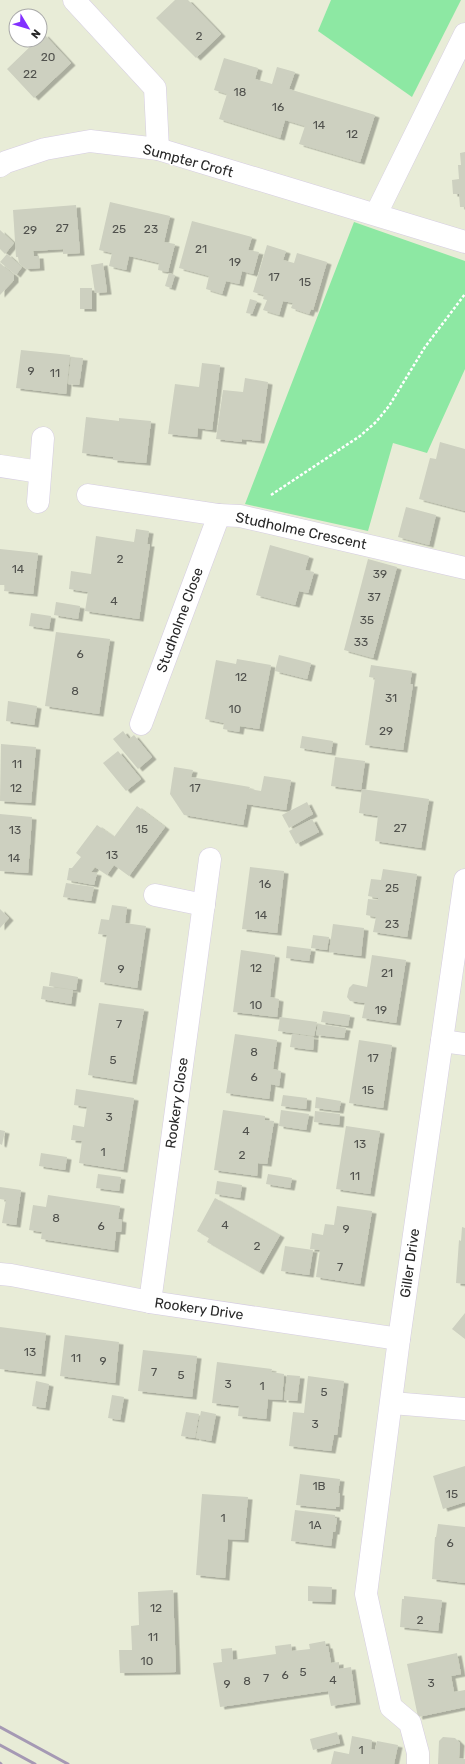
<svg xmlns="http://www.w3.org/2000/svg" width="465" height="1764" font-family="Rubik,sans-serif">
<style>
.green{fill:#8de8a3}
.building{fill:#cdd0c0;filter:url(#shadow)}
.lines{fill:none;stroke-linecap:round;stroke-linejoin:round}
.minor-casing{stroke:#d5cce2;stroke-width:23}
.path{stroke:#fff;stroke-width:2.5;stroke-dasharray:3 2;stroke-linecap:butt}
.minor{stroke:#fff;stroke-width:22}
.rail{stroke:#a599b4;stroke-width:3}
.labels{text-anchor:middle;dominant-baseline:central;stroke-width:3;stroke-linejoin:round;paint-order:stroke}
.number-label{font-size:12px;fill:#50514d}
.street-label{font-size:14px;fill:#272727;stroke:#fff}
</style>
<defs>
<filter id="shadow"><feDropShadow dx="4.5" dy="2.5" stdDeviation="0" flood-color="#0004"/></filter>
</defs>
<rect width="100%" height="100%" fill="#e8ecd7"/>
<g class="green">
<polygon points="331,0 461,0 412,97 318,31"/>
<polygon points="354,222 465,261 465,369 427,453 393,443 368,531 245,504"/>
</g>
<g class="building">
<polygon points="175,0 188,0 221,34 196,58 156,18"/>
<polygon points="44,34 71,63 34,98 7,69 37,40 40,40"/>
<polygon points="224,58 258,68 255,79 272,84 277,67 295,72 289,89 375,115 360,162 299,144 305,126 285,120 280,138 219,119 227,94 214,90"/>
<polygon points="465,152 465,207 460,207 459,194 453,194 452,180 459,179 458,165 461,165 460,153"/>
<polygon points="110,202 170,216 164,242 175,244 168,272 158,270 159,263 129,256 126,270 109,266 112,253 99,250"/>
<polygon points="76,205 80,253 63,254 63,249 33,251 34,256 39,256 40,268 26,269 19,263 18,257 16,257 13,210"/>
<polygon points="192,221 252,237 248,250 259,252 253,274 242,271 239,284 226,281 222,294 206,289 209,276 179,268"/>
<polygon points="0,230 14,243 5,254 0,249"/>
<polygon points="267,245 286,251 283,260 294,263 297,253 327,262 313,310 311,309 309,314 291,308 293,303 283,301 279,315 263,310 267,300 263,299 264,295 253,292"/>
<polygon points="7,254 22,267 16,275 0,262"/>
<polygon points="0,263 14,275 14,280 0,295"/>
<polygon points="103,263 107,292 95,293 91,265"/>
<polygon points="169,273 175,275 171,288 165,286"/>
<rect x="80" y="288" width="12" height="21"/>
<polygon points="250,299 257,301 252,314 246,313"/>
<polygon points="21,350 70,355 66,394 16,388"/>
<polygon points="71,357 83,358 79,385 68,384"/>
<polygon points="202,363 220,365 212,430 198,428 197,437 168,434 175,384 199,387"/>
<polygon points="245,378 268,382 260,441 242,439 242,442 216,439 223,390 243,392"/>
<polygon points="86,417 119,421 119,418 151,421 146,463 113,460 113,457 82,453"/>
<polygon points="440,442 465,449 465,511 419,499 430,458 436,459"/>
<polygon points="406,507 436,515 429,545 398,537"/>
<polygon points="136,529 149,531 147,544 150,544 139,619 85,611 88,592 69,589 71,571 91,574 96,536 134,542"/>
<polygon points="270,545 309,556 305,570 314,572 308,593 299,591 295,605 256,595"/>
<polygon points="0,549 38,553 33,594 4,591 5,585 0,585"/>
<polygon points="368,559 397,567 373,658 344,650"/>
<polygon points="56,602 80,606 78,619 54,615"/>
<polygon points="31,613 51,616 49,629 29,626"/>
<polygon points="56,632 110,639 99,714 45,706"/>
<polygon points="279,655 311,663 307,679 275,671"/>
<polygon points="237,659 271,665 259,729 240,726 239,732 223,729 224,723 205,719 216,660 236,664"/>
<polygon points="371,665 412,671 410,684 413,684 403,750 365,745 375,678 369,677"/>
<polygon points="8,701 37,706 34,725 6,721"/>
<polygon points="123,731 129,739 134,735 152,757 138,769 113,739"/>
<polygon points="302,736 333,741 331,753 300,748"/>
<polygon points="1,744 36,747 31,803 0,801"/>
<polygon points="118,751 141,779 126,791 103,763"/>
<polygon points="335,757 365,761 361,790 331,786"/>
<polygon points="174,767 193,770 191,777 250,787 249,789 261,791 264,776 291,780 286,810 247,804 243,825 184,815 170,794"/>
<polygon points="362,789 429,799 421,848 375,841 378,816 359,813"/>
<polygon points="307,802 313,814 289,828 282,815"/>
<polygon points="137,806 165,827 129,876 114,865 107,875 95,867 91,872 97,873 94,885 67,880 69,868 72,868 81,857 76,853 97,825 114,837"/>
<polygon points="0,814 32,817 28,873 0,871"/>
<polygon points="312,819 319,832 296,844 289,831"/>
<polygon points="250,867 284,871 277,933 242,929"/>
<polygon points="383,869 417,874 407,937 373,932 376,917 366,915 368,899 378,900 378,898 368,896 371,879 381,880"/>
<polygon points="66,883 94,887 91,901 63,897"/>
<polygon points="112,905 127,907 125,923 146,926 137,988 100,982 107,935 98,934 101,919 109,920"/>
<polygon points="0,909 9,918 0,928"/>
<polygon points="333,924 364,928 361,956 329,952"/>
<polygon points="313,935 329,937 327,950 311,948"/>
<polygon points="287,946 311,949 309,961 286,958"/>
<polygon points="241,950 275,955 270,997 279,999 277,1017 233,1012"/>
<polygon points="372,955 406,960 396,1023 362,1018 365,1003 350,1001 347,997 349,988 353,984 367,987"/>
<polygon points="51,972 78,977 76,990 49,986"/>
<polygon points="43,986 73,990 71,1004 41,999"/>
<polygon points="99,1003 144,1009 132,1082 88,1075"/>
<polygon points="323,1011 350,1015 348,1026 321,1022"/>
<polygon points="280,1017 317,1022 314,1036 278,1031"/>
<polygon points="318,1024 346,1028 344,1038 316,1035"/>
<polygon points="235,1034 277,1040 273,1069 281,1071 279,1086 271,1084 269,1099 226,1093"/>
<polygon points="292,1034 314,1037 313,1050 290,1047"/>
<polygon points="359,1040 392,1045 383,1108 349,1103"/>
<polygon points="76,1089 134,1098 123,1170 79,1163 82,1141 71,1140 73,1125 84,1127 87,1107 74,1105"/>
<polygon points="283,1095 307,1098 306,1109 281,1106"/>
<polygon points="316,1097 341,1101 339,1111 315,1108"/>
<polygon points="223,1110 265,1116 265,1120 274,1121 267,1164 258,1163 257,1176 214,1170"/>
<polygon points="281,1110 309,1114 306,1130 279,1126"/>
<polygon points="315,1111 340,1114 339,1125 314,1122"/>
<polygon points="346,1126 380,1131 370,1194 336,1189"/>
<polygon points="0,1130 5,1131 2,1145 0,1144"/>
<polygon points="41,1153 67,1157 65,1170 39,1166"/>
<polygon points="98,1174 121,1177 119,1191 96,1188"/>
<polygon points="268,1174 292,1178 290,1188 266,1184"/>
<polygon points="217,1181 242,1185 240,1198 215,1194"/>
<polygon points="0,1187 21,1190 16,1225 2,1223 6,1200 0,1199"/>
<polygon points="48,1195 120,1206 118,1219 122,1220 121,1232 116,1232 114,1250 41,1239 42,1232 29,1230 33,1205 46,1207"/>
<polygon points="215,1198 280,1235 259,1272 207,1242 209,1238 197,1231"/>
<polygon points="337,1206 372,1211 360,1284 316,1277 320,1250 310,1249 312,1233 323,1235 325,1224 334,1225"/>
<polygon points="462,1227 465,1228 465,1284 456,1283 459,1240 461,1241"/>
<polygon points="285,1246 313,1250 309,1275 281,1271"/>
<polygon points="465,1313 465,1339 452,1329"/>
<polygon points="0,1327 46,1333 41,1374 0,1369"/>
<polygon points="65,1335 119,1342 115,1383 60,1376"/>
<polygon points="143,1350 197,1356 192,1397 138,1391"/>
<polygon points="217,1362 272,1369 271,1372 284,1374 282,1400 268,1399 266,1419 238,1416 239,1406 212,1403"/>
<polygon points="287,1375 300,1376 297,1401 284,1400"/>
<polygon points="308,1376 344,1381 337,1435 334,1435 331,1451 289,1446 293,1412 304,1413"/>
<polygon points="36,1381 49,1384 45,1408 32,1406"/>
<polygon points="112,1395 124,1397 120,1420 108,1418"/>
<polygon points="201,1411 216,1414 211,1441 196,1438"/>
<polygon points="186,1412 199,1414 195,1438 181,1436"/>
<polygon points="465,1466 465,1502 443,1509 433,1476"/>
<polygon points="300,1474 340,1479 338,1493 340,1493 339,1507 336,1507 336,1509 296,1505"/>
<polygon points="202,1494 248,1497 244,1540 228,1539 225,1578 196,1575"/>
<polygon points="295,1510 335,1515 335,1518 337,1518 335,1532 333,1532 331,1546 291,1541"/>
<polygon points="438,1524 465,1527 465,1583 432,1579 435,1537 436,1537"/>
<polygon points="308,1586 332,1587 331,1602 308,1601"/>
<polygon points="173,1590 176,1672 120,1673 119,1650 132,1650 131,1626 139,1625 138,1592"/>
<polygon points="404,1596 442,1600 438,1631 400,1627 402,1599 404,1599"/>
<polygon points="325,1641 326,1646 328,1646 331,1663 339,1662 339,1669 351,1667 356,1702 331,1706 328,1691 220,1707 213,1663 222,1662 221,1649 232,1648 233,1660 276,1654 275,1646 291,1644 292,1651 310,1649 309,1644"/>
<polygon points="457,1653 461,1674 451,1676 454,1692 465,1690 465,1707 418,1717 407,1664"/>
<polygon points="337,1732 340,1743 313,1750 310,1739"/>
<polygon points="352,1736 372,1740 371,1749 375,1750 377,1741 398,1745 394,1764 331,1764 334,1751 349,1754"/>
<polygon points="443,1737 455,1738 460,1743 459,1758 465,1759 465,1764 438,1764 439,1741"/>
</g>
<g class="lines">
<defs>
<g id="minor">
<polyline points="74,0 155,88 158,149"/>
<polyline points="0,166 6,162 45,149 90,141 158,149 465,242"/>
<polyline points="376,214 465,34"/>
<polyline points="0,466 40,472"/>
<polyline points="88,495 219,515 240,516 465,568"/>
<polyline points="38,502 43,438"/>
<polyline points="141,724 219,515"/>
<polyline points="155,895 204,905"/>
<polyline points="442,1041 465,1044"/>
<polyline points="0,1274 11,1275 150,1302 399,1339"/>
<polyline points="150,1302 210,859"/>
<polyline points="392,1403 465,1409"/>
<polyline points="418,1764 418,1753 410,1723 391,1707 366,1594 399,1339 465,880"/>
</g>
</defs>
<use href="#minor" class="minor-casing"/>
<polyline class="path" points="271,495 360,436 376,422 389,406 425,347 465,294"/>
<use href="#minor" class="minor"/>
<g class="rail">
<polyline points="0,1727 68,1764"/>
<polyline points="0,1745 35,1764"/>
<polyline points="0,1763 1,1764"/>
</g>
</g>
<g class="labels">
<g class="number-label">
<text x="199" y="36">2</text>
<text x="48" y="57">20</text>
<text x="30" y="74">22</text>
<text x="240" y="92">18</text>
<text x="278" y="107">16</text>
<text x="319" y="125">14</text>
<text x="352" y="134">12</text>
<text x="62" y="228">27</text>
<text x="119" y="229">25</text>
<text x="151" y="229">23</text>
<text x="30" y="230">29</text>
<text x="201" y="249">21</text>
<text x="235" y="262">19</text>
<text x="274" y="277">17</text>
<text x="305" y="282">15</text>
<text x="31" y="371">9</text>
<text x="55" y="373">11</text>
<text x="120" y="559">2</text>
<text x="18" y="569">14</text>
<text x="380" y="574">39</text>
<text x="374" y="597">37</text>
<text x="114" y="601">4</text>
<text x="367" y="620">35</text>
<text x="361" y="642">33</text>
<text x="80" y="654">6</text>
<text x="241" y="677">12</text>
<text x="75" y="691">8</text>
<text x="391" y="698">31</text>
<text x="235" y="709">10</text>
<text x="386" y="731">29</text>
<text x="17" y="764">11</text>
<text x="16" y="788">12</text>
<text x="195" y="788">17</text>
<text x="400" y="828">27</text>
<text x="142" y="829">15</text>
<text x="15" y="830">13</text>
<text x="112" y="855">13</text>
<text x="14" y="858">14</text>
<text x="265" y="884">16</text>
<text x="392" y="888">25</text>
<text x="261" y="915">14</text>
<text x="392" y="924">23</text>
<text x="256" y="968">12</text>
<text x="121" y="969">9</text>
<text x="387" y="973">21</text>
<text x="256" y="1005">10</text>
<text x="381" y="1010">19</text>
<text x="119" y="1024">7</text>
<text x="254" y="1052">8</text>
<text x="373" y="1058">17</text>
<text x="113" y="1060">5</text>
<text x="254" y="1077">6</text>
<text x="368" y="1090">15</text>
<text x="109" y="1117">3</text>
<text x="246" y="1131">4</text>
<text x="360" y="1144">13</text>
<text x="103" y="1152">1</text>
<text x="242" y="1155">2</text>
<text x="355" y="1176">11</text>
<text x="56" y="1218">8</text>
<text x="225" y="1225">4</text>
<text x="101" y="1226">6</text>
<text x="346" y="1229">9</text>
<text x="257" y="1246">2</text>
<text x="340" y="1267">7</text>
<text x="30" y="1352">13</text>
<text x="76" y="1358">11</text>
<text x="103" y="1361">9</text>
<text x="154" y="1372">7</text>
<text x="181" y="1375">5</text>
<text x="228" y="1384">3</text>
<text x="262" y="1386">1</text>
<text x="324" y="1392">5</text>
<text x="315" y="1424">3</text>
<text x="319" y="1486">1B</text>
<text x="452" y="1494">15</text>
<text x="223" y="1518">1</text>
<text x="315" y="1525">1A</text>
<text x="450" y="1543">6</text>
<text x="156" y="1608">12</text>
<text x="420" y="1620">2</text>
<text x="153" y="1637">11</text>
<text x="147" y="1661">10</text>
<text x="303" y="1672">5</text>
<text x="285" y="1675">6</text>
<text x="266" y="1678">7</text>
<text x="333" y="1680">4</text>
<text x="247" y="1681">8</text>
<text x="431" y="1683">3</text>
<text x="227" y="1684">9</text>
<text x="361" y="1750">1</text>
</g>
<g class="street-label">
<text transform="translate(188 161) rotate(15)">Sumpter Croft</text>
<text transform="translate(301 531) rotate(12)">Studholme Crescent</text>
<text transform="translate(180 620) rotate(-70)">Studholme Close</text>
<text transform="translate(177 1103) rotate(-82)">Rookery Close</text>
<text transform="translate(410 1263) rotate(-82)">Giller Drive</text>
<text transform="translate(199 1309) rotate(8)">Rookery Drive</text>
</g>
</g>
<g transform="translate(28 28) rotate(128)"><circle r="19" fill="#ffffff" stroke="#a9a9a9"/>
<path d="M0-3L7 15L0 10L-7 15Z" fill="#8230ff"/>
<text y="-6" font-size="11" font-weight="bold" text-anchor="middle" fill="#272727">N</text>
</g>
</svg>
